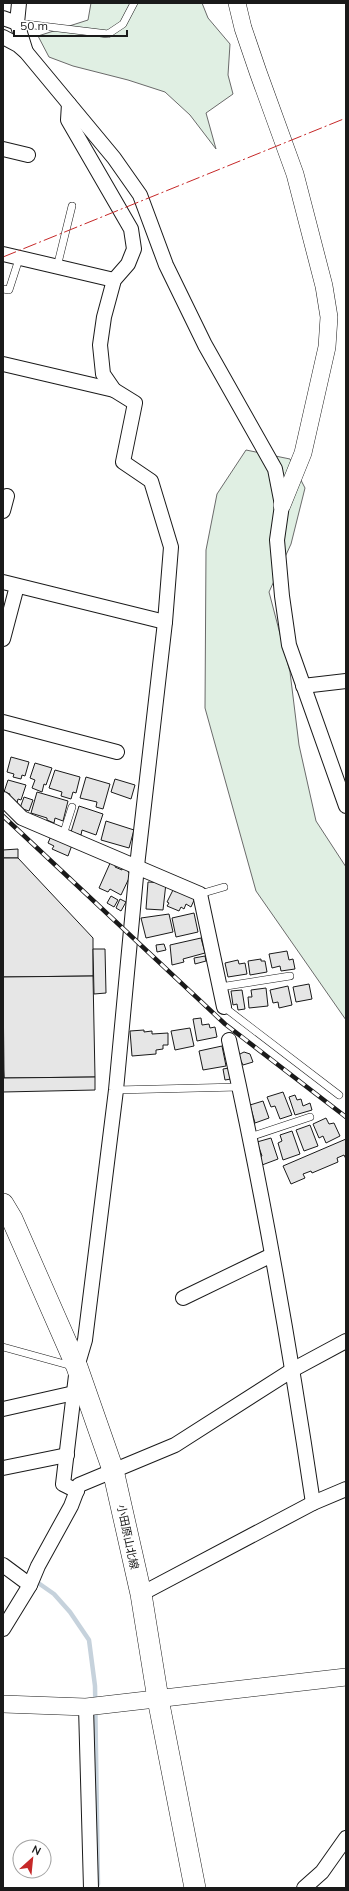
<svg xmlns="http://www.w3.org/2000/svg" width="349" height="1891" font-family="Mulish,'Noto Sans JP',sans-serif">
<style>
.green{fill:#e0efe3;stroke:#6a6a6a}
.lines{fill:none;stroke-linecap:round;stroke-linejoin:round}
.stream{stroke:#c6d2dc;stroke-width:4.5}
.building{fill:#e6e6e6;stroke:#1a1a1a}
.service-casing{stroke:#1a1a1a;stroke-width:8}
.minor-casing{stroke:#1a1a1a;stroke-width:16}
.tertiary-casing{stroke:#1a1a1a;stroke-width:18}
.primary-casing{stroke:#1a1a1a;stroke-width:22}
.service{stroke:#fff;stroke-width:7}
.minor{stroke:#fff;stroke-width:14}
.tertiary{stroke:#fff;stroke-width:17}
.primary{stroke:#fff;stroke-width:21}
.rail-casing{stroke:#1a1a1a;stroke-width:4.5}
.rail{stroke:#fff;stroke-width:3;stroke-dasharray:9;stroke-linecap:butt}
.power{stroke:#c62828;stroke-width:1;stroke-dasharray:14 3 2 3;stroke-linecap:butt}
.labels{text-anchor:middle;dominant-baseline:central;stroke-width:3;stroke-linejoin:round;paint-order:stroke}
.street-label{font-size:11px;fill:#1a1a1a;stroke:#fff}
</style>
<rect width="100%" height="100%" fill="#fff"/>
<g class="green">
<polygon points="91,3 202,3 208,18 230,44 228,75 233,94 206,113 216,149 190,115 165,92 128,80 73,66 49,57 38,36 88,20"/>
<polygon points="246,450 290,459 305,488 291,544 269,592 290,672 299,745 316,821 346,867 346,1020 256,891 205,708 206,550 217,494"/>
</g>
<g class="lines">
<polyline class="stream" points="34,1580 54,1594 70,1612 89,1640 95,1686 98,1884"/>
</g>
<g class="building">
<polygon points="11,757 29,762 25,776 22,775 21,779 13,777 14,774 7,772"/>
<polygon points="35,763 52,768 46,785 44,784 42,792 32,788 35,780 30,778"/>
<polygon points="55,770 80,777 76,793 73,792 71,799 61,796 62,792 49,788"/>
<polygon points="86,777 110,784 103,809 96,807 97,802 80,798"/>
<polygon points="115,779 135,785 131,799 111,792"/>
<polygon points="8,780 26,785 21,800 18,799 17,803 9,797 10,794 4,792"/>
<polygon points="37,792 68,801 63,821 55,818 54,823 47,820 47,818 31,813"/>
<polygon points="24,797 33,800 29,811 20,808"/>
<polygon points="79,806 103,814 96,835 82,830 81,835 71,832"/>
<polygon points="106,821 134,830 129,848 101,840"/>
<polygon points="51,836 72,845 68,856 52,849 54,846 48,843"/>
<polygon points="18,849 18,858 3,858 3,850"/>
<polygon points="3,858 18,858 93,938 93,976 3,977"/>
<polygon points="111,861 116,864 115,867 122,870 123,866 129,869 128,872 131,874 121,895 110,889 108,892 99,888"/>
<polygon points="148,882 166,883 163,910 146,909"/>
<polygon points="178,889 195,898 191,907 186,904 184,909 181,907 179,911 167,906 169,903 167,902 173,890 176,892"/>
<polygon points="111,896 118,900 114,907 107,903"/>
<polygon points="120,899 126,902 121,911 116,908"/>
<polygon points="194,913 198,932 176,937 172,918"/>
<polygon points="169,914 173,932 146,938 141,918"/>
<polygon points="201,938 205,953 183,959 184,962 172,965 170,945"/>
<polygon points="164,944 166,950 157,952 156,945"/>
<polygon points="93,949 105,949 106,993 94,994"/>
<polygon points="287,951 289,960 293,959 295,969 281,971 280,966 272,968 269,954"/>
<polygon points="205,956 206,961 195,964 194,958"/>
<polygon points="261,959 261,961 265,961 267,972 250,975 248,961"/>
<polygon points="238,960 239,964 245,963 247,974 228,977 225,963"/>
<polygon points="93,976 95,1077 4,1078 3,977"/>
<polygon points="309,984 312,999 296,1002 293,987"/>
<polygon points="288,986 292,1005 279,1008 278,1002 273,1003 270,990"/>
<polygon points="266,988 268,1006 249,1008 248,997 252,997 251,990"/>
<polygon points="242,990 245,1009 238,1010 237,1004 233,1005 231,991"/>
<polygon points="201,1018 202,1025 209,1024 210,1028 215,1027 217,1037 197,1041 193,1019"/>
<polygon points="190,1028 194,1046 175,1050 171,1031"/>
<polygon points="144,1030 144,1032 152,1031 152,1034 168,1033 168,1045 163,1045 163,1049 156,1050 156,1054 132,1056 130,1031"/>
<polygon points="222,1046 226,1066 203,1070 199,1051"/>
<polygon points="244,1052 250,1054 253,1062 243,1065 238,1055"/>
<polygon points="3,1061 4,1078 95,1077 95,1090 3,1092"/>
<polygon points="229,1068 231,1079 225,1080 223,1069"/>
<polygon points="283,1092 292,1115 280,1119 275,1106 271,1107 267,1097"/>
<polygon points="295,1095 297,1100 301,1099 303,1106 310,1103 312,1110 295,1115 289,1097"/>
<polygon points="263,1101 269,1118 255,1123 250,1105"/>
<polygon points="326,1118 329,1124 334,1123 340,1136 326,1143 323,1136 319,1138 313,1124"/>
<polygon points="310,1125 318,1146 304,1151 296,1130"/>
<polygon points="292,1131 300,1154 283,1160 278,1143 282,1141 280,1135"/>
<polygon points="271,1138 278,1159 262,1165 260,1157 262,1156 257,1142"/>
<polygon points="346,1139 346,1159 344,1155 337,1158 338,1162 312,1173 311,1171 303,1174 305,1178 291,1184 283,1166"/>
</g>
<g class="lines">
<defs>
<g id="service">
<polyline points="17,23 108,34 123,24 134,3"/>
<polyline points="57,267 72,206"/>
<polyline points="3,289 9,290 19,259"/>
<polyline points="63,835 72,807"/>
<polyline points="200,894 224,887"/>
<polyline points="220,987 290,976"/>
<polyline points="224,1007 339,1095"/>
<polyline points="116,1090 239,1087"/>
<polyline points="250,1137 310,1117"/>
<polyline points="3,1347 72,1366"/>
</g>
<g id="minor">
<polyline points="19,3 17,23 26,52"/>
<polyline points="3,18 17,23"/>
<polyline points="3,37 18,45 26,52 114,158 140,195 166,265 205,345 275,469 282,505 277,540 282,596 289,645 346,806"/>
<polyline points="69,104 68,120 131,229 134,249 128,264 114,280 104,317 100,345 103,374 114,390 135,403 123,462 151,481 171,547 165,622 137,866 116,1090 85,1340 77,1367 63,1484 77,1491"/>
<polyline points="3,149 28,155"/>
<polyline points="3,254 114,280"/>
<polyline points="3,364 114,390"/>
<polyline points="3,511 7,496"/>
<polyline points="3,582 165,622"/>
<polyline points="3,639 17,586"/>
<polyline points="303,686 346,681"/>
<polyline points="3,722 117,752"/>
<polyline points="3,799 22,818 200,894 224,1007"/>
<path d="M 229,1040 C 263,1193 290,1348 313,1503"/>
<polyline points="183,1298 272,1255"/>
<polyline points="3,1409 74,1393"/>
<polyline points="3,1468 67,1455"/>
<polyline points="3,1565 30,1585"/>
<polyline points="141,1594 313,1503 346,1489"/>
<polyline points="3,1629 30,1585 38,1566 71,1506 79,1485 175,1445 294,1369 346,1341"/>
<polyline points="86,1707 91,1888"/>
<polyline points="304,1888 322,1872 346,1838"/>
</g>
<g id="tertiary">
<polyline points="237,3 243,28 258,72 295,174 324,286 329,317 327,347 303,453 282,505"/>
<polyline points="3,1704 86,1707 346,1677"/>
</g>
<polyline id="primary" points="3,1204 12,1219 77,1367 113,1470 141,1594 158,1699 195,1888"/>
</defs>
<use href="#service" class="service-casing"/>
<use href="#minor" class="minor-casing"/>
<use href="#tertiary" class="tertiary-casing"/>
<use href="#primary" class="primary-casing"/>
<use href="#service" class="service"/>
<use href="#minor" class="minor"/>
<use href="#tertiary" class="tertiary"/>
<use href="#primary" class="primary"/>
<defs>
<polyline id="rail" points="3,816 225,1024 346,1117"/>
</defs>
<use href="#rail" class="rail-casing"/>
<use href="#rail" class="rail"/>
<polyline class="power" points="3,257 346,118"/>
</g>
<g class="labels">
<g class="street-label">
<text transform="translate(128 1537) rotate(78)">小田原山北線</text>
</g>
</g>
<rect width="349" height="1891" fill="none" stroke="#1a1a1a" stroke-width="8"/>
<g transform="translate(32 1859) rotate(27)"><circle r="19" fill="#ffffff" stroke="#a3a3a3"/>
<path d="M0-3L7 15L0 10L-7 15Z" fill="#c62828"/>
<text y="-6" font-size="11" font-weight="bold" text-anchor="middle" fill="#1a1a1a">N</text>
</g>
<path d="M14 30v6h113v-6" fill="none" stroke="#1a1a1a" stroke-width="2"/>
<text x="20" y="30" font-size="12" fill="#1a1a1a" stroke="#ffffff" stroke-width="3" paint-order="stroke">50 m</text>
</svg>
